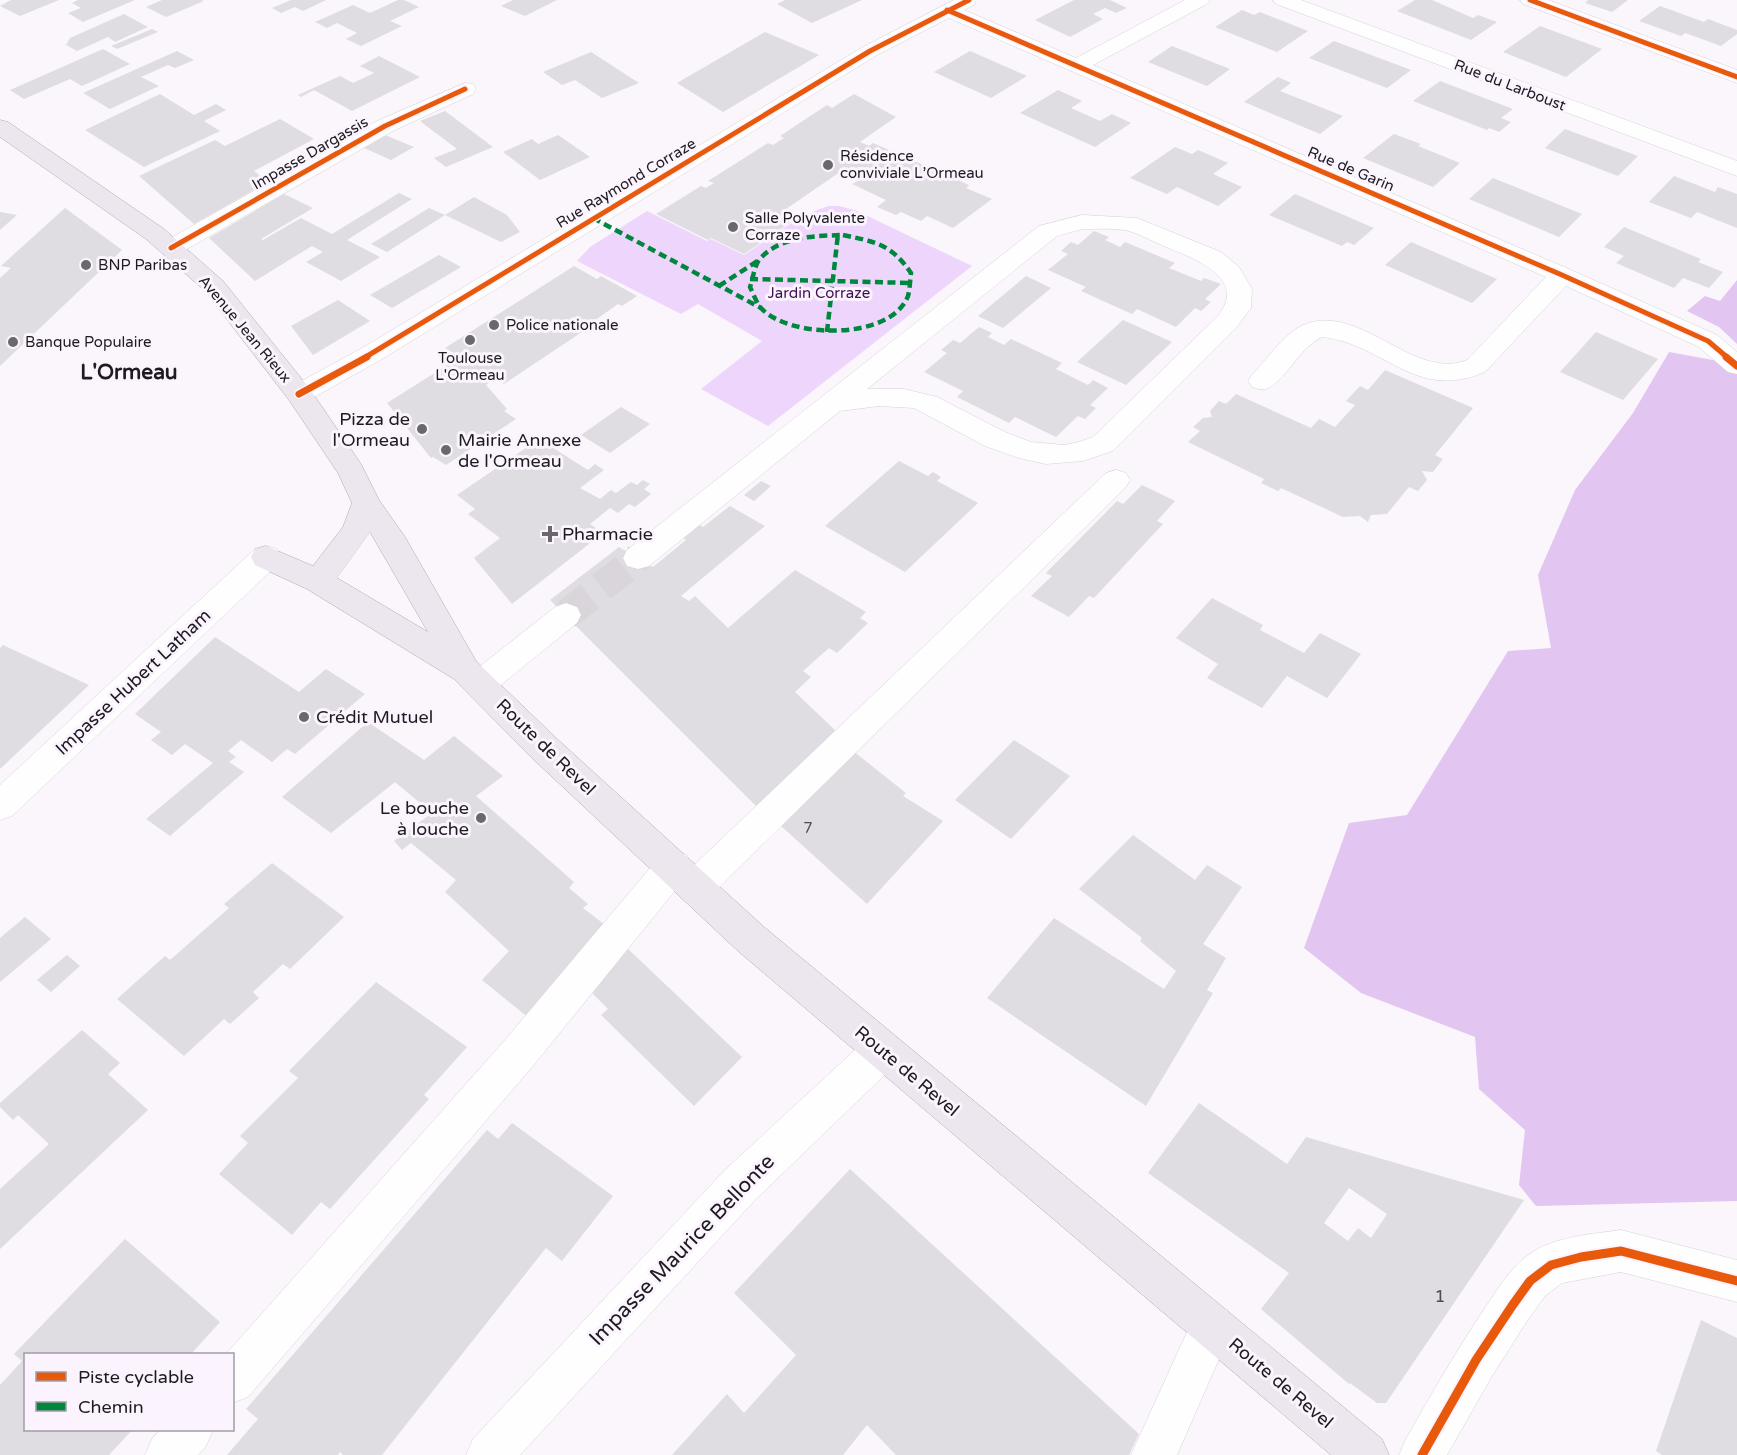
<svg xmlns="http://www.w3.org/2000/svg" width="1737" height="1455" font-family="'Varela Round',sans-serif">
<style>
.green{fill:#eed5fb}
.forest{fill:#e3c5f2}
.building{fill:#dfdde1;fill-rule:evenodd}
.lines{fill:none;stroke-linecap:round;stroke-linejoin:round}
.minor-tunnel{stroke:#d9d5db;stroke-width:30;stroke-dasharray:30 15;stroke-linecap:butt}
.minor-casing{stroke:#d5d2d7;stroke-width:1}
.major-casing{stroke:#b0a7b5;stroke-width:1}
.minor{fill:#fefeff;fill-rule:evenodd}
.major{fill:#ece7ee;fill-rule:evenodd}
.quiet{stroke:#00873e;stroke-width:4.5;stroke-dasharray:8 4.5;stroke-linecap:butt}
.cycleway-far2-casing{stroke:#fbf4fe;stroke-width:8}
.cycleway-far1-casing{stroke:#fbf4fe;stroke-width:10}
.cycleway-casing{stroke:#fbf4fe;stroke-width:13}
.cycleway-far2{stroke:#e8590c;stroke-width:5}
.cycleway-far1{stroke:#e8590c;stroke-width:7}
.cycleway{stroke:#e8590c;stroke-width:9}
.poi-dot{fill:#6a686c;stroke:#fbf4fe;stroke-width:2}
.labels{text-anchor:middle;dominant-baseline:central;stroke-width:6;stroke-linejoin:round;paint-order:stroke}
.far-street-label{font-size:15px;fill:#1d1b1f;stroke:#fbf4fe}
.far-poi-label{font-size:15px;fill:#1d1b1f;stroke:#fbf4fe;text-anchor:start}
.far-park-label{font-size:15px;fill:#400f53;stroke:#fbf4fe}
.number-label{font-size:15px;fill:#4e4c50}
.poi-label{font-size:18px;fill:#1d1b1f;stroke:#fbf4fe;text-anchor:start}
.street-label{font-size:18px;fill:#1d1b1f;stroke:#fbf4fe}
.near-number-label{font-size:18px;fill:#4e4c50}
.quarter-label{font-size:21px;font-weight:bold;fill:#1d1b1f;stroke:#fbf4fe}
.near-street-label{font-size:21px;fill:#1d1b1f;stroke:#fbf4fe}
</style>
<rect width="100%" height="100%" fill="#faf6fc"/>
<polygon class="green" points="828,206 839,206 857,211 972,266 768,426 701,389 762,341 698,304 681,314 577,261 590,247 647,211 707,241 711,239 744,255 802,216"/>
<g class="forest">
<polygon points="1737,280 1737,344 1719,327 1687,311 1705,296 1720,301"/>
<polygon points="1669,352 1724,362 1737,355 1737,1201 1536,1206 1519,1185 1525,1130 1479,1089 1475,1037 1361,993 1304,948 1349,823 1407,815 1508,651 1551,648 1538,575 1575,490 1633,413"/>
</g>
<g class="building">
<polygon points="11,0 59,0 20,16 0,6"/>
<polygon points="78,0 135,0 83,22 68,13 81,8 72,3"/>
<polygon points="162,0 201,0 204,1 166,17 146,7"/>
<polygon points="291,0 326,0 303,11 295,7 281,13 272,8"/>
<polygon points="398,0 404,0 419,7 390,21 402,26 361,46 346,39 357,33 337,23 327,28 315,22 353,5 370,13"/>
<polygon points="513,0 557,0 525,16 501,6"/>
<polygon points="785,0 862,0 812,23 777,4"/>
<polygon points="1074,0 1110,0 1127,8 1116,13 1105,8 1093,14 1103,19 1070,37 1035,20"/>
<polygon points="1415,0 1432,0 1473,18 1478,15 1497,22 1471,40 1397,11"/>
<polygon points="1588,0 1628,0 1612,12 1585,3"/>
<polygon points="1660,6 1704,22 1708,19 1737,30 1737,34 1721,46 1685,33 1681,36 1639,21"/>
<polygon points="1242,10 1254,15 1260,12 1308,31 1277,52 1215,27"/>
<polygon points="124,14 148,27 115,42 108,37 77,51 66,45 70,38"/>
<polygon points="1540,26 1602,49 1566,77 1503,52"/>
<polygon points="152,29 158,32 117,49 111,46"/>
<polygon points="765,32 819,55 723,112 677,83"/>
<polygon points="1334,41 1411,70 1387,88 1309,58"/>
<polygon points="1172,46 1230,69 1207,86 1148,62"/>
<polygon points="103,49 130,64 82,86 70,79 24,99 10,90"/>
<polygon points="177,51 194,60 175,68 168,65 141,77 159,86 110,109 83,93"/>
<polygon points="970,51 1027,76 991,98 934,72"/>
<polygon points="591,52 639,83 602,98 575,80 562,85 543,72"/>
<polygon points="379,56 420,77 352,111 314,90 301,97 298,95 340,76 353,83 374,73 360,66"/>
<polygon points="1278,77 1291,83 1280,91 1343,116 1320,134 1244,102"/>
<polygon points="1440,81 1513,109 1501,118 1511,122 1499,132 1489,128 1487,130 1413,101"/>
<polygon points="1058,90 1082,101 1071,108 1100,121 1112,114 1131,123 1095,147 1020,113"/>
<polygon points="160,94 194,115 216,104 226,110 204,121 220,131 144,167 85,130"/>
<polygon points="854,94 896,117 860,142 869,146 873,143 969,185 966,188 992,199 953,228 927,216 921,221 901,212 896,215 877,207 886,200 852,184 858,181 840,172 786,209 800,216 744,254 711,238 708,240 656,214 701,186 706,188 714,183 708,181 768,143 773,145 784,138 780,136 827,105 832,108"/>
<polygon points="445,111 493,147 446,167 434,158 457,149 420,121"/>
<polygon points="280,119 314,139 254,171 268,182 194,224 139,176 215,140 225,146"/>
<polygon points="1565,129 1638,156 1618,176 1545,148"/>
<polygon points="1394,134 1421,144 1418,146 1460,163 1433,187 1363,158"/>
<polygon points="385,135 414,147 391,160 364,148"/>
<polygon points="558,135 590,157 540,180 503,152 532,139 538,144"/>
<polygon points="1175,147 1192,154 1198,150 1228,163 1213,174 1242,187 1218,206 1177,187 1167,194 1130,178"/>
<polygon points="1674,176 1715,192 1718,187 1737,194 1737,228 1697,212 1691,218 1649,202"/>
<polygon points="1493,178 1582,214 1559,237 1469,199"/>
<polygon points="399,193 412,199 347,240 380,257 341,281 306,262 323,252 312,246 255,281 209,238 284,194 313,208 261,239 263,240 301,218 332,234"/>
<polygon points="1295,194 1374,228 1354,245 1347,242 1342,246 1269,215"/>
<polygon points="474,197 507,215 520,232 501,242 445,215"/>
<polygon points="65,208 122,250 0,366 0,278 11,268 1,266"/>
<polygon points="429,208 445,215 387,252 371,244"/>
<polygon points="0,212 17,215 0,230"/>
<polygon points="1624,227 1701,259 1698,262 1723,272 1709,288 1683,278 1674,288 1616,263 1624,256 1604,247"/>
<polygon points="1094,231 1109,237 1105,240 1120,247 1125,242 1175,263 1169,268 1201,281 1204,278 1221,284 1205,299 1211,302 1201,311 1195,308 1176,327 1137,309 1132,314 1081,291 1086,287 1048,270 1068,254 1061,251 1071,242 1078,245"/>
<polygon points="1411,242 1497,279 1472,303 1385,265"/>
<polygon points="439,255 461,267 392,308 370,295"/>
<polygon points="574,266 597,279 601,276 637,296 622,306 618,304 594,321 597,322 504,384 495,378 486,385 507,409 504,411 516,419 446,465 433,457 431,458 387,403 460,357 445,348"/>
<polygon points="1026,276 1051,288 1003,328 978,316"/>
<polygon points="338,300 370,321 313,355 291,326"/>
<polygon points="1123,320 1172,342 1126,385 1077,362"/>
<polygon points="979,327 992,333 988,337 1004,345 1011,339 1062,363 1056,369 1088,385 1093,380 1108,388 1090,405 1096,408 1085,419 1078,416 1056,437 1015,417 1009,423 957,397 963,391 924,372 947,353 941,350 953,340 960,343"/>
<polygon points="1596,332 1658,359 1623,400 1560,372"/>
<polygon points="1385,370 1473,408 1435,455 1443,459 1433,472 1422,471 1427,480 1418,491 1409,487 1387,514 1371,515 1368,522 1360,516 1343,517 1281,488 1278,491 1261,483 1264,479 1188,442 1200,431 1193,427 1203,418 1212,417 1210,411 1219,401 1226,404 1236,394 1311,428 1319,419 1335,427 1355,405 1346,401 1360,386 1368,390"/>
<polygon points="621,407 650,424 610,453 581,435"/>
<polygon points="539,439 588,470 595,464 604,470 580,488 600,499 611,490 616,493 631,482 637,485 643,480 650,484 644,489 651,494 635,507 629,504 618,513 610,508 590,524 596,528 590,532 598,537 512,604 474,558 500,538 468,514 475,509 457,495"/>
<polygon points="899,461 928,476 933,472 941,477 937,481 978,503 905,572 825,526"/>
<polygon points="761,481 771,486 754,501 744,495"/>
<polygon points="1142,485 1175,501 1157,521 1163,524 1094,598 1089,596 1069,617 1031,596 1052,576 1046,573 1117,501 1123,504"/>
<polygon points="730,506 765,526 681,596 689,601 695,596 728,628 795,570 866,612 860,618 868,623 837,653 829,648 803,671 811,677 795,692 837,732 759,809 550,600 619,547 653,567 686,540 680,536 696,523 703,527"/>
<polygon points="1212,598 1263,625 1260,630 1304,653 1320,633 1361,654 1327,698 1287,676 1262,708 1207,678 1218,664 1176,638"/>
<polygon points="215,637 299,692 326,669 365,694 295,754 287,749 272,762 241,740 228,751 236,757 229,762 244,772 170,836 146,819 213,763 185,744 172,755 151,740 161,732 135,714"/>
<polygon points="3,645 89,685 0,769 0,648"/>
<polygon points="368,722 424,760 454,736 503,776 476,796 574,882 569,888 588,904 583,908 630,944 627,948 742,1057 694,1106 601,1015 608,1009 590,991 551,1036 482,980 509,951 445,892 456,880 411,843 402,850 394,841 432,813 395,782 331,833 282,797"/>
<polygon points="1014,740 1070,776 1011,839 955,800"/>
<polygon points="853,751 906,793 903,796 943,821 867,904 780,825"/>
<polygon points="1133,835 1195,880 1207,865 1242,887 1203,944 1226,958 1207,990 1213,993 1146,1106 987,998 1054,918 1164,989 1176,971 1140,941 1142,938 1079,889"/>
<polygon points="272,863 344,917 290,969 283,964 253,992 259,998 230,1024 224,1019 184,1056 117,999 165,956 170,960 229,908 224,904"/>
<polygon points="25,917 51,939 0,982 0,938"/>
<polygon points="67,955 80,966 51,992 37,980"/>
<polygon points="376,982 467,1047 424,1095 429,1099 330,1209 321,1202 292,1235 219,1174 248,1143 240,1136 298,1078 289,1071"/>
<polygon points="82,1030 120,1063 108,1074 148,1110 0,1249 0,1189 49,1144 18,1115 13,1120 0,1107 0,1103"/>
<path d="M 1199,1103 L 1287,1164 L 1306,1137 L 1524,1200 L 1386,1403 L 1377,1403 L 1350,1383 L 1349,1384 L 1261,1309 L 1289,1273 L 1148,1173 ZM 1349,1188 L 1387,1214 L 1371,1238 L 1358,1228 L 1348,1241 L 1324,1223 Z"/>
<polygon points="512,1123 613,1196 562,1261 546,1248 382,1455 343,1455 340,1452 338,1455 227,1455 258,1419 246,1409 487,1130 498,1139"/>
<polygon points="850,1169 1139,1434 1129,1455 896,1455 867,1425 843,1455 672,1455 727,1394 744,1413 796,1355 734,1293"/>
<polygon points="125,1239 220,1322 191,1354 26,1354 26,1430 132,1430 109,1455 0,1455 0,1385 22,1361 14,1354"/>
<polygon points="1701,1320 1737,1338 1737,1455 1662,1455 1656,1451"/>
</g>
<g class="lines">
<polyline class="minor-tunnel" points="566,615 638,558"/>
<defs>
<g id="minor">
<path d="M 954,0 L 976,0 L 974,5 L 964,10 L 1076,58 L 1185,0 L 1210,0 L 1207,4 L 1093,65 L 1571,270 L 1717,335 L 1737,352 L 1737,374 L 1728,372 L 1699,347 L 1566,286 L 1485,372 C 1414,402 1386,344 1322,337 C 1300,347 1288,377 1270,387 C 1264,391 1258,389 1252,387 L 1248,381 L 1252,375 C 1265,361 1285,334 1301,326 C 1358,299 1413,382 1467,360 L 1546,277 L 949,18 L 877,55 L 382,359 L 309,400 L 299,403 L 289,400 L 285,394 L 289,388 L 364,347 L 863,47 Z"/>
<polygon points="1273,0 1301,0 1737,161 1737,176 1276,4"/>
<polygon points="1520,0 1548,0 1737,70 1737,83 1523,4"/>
<polygon points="465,83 473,84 476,89 473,94 393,131 180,253 171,255 162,253 159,248 162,243 377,121"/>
<path d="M 1082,215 L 1137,218 L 1221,252 L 1239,267 L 1252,289 L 1251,308 L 1236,328 L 1113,451 L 1083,461 L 1046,464 L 1019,458 L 985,446 L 914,408 L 879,406 L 840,411 L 649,566 L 638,569 L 627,566 L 623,558 L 627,550 L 1039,226 ZM 1083,229 C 1096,229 1112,228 1125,230 C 1138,233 1152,241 1164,246 C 1192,258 1249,277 1218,316 L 1093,437 L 1079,442 L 1064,445 L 1031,442 L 1005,432 L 937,397 L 904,389 L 867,389 L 1057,236 Z"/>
<polygon points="1116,470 1126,473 1130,480 1126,487 709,897 696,902 683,897 678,887 533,1066 248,1397 232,1403 232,1354 226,1354 505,1040 661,855 674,851 687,855 691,868 1106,473"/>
<polygon points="266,546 277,549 281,557 277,565 12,816 0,820 0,785 255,549"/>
<polygon points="566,603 577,607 581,615 577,623 491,693 480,697 469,693 464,684 469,675 555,607"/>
<polygon points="882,1033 896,1038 901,1051 896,1064 755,1200 520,1455 466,1455 473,1439 725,1170 868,1038"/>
<path d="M 1621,1230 L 1737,1260 L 1737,1302 L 1621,1272 L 1562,1283 L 1545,1296 L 1527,1321 L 1492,1376 L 1447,1455 L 1399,1455 L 1406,1439 C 1431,1395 1456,1351 1485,1308 C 1499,1287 1513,1263 1536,1250 C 1561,1236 1593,1234 1621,1230 Z"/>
<polygon points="1212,1303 1227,1310 1234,1325 1177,1455 1131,1455 1197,1310"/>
<polygon points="160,1430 213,1430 206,1446 198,1455 145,1455 152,1439"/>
</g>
<path id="major" d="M 0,120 L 8,122 L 164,229 L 223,281 L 309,388 L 361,464 L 379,500 L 405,537 L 476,661 L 556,738 L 764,927 L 1382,1439 L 1389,1455 L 1331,1455 L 738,951 L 532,758 L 454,679 L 307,589 L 255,565 L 251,557 L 255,549 L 266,546 L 313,566 L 343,527 L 352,503 L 338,473 L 289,400 L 205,291 L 146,239 L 0,137 ZM 370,532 L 428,632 L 337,578 Z"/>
</defs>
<use href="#minor" class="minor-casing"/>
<use href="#major" class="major-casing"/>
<use href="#minor" class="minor"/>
<use href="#major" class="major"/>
<g class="quiet">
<polyline points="593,218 761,308"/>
<path d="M 843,235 C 876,242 891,244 911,273 C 910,280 910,289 908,296 C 891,341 789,339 761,308 C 756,302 753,293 750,287 C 753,279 754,267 759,260 C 779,236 814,236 843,235 Z"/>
<polyline points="750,279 912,283"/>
<polyline points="719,286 759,260"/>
<polyline points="827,332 838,234"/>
</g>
<defs>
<g id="cycleway-far2">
<polyline points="1530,0 1737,77"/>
<polyline points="947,10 1562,275 1708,341 1728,358"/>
<polyline points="171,248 385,126 465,89"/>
<polyline points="364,358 870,51 969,0"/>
</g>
<g id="cycleway-far1">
<polyline points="1726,357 1737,366"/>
<polyline points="299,394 367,357"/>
</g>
<polyline id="cycleway" points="1422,1455 1476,1360 1512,1306 1530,1281 1551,1265 1581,1257 1621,1251 1737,1281"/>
</defs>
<use href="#cycleway-far2" class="cycleway-far2-casing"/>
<use href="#cycleway-far1" class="cycleway-far1-casing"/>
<use href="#cycleway" class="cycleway-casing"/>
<use href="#cycleway-far2" class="cycleway-far2"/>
<use href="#cycleway-far1" class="cycleway-far1"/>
<use href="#cycleway" class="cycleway"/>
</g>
<g class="poi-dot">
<circle cx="828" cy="165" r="6"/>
<circle cx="733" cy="227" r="6"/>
<circle cx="86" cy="265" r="6"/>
<circle cx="494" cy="325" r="6"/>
<circle cx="470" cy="340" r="6"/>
<circle cx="13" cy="342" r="6"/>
<circle cx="422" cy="429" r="6"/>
<circle cx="446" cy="450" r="6"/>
<path d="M547 525h6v6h6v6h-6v6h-6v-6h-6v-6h6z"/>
<circle cx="304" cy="717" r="6"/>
<circle cx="481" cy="818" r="6"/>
</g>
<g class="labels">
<g class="far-street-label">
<text transform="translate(1510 85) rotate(21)">Rue du Larboust</text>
<text transform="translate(310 153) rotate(-30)">Impasse Dargassis</text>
<text transform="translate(1351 169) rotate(23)">Rue de Garin</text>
<text transform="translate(626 183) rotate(-31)">Rue Raymond Corraze</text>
<text transform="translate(245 329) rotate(50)">Avenue Jean Rieux</text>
</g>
<g class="far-poi-label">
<text x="840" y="156">Résidence<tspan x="840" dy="17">conviviale L’Ormeau</tspan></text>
<text x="745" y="218">Salle Polyvalente<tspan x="745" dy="17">Corraze</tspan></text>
<text x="98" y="265">BNP Paribas</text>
<text x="506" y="325">Police nationale</text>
<text x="25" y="342">Banque Populaire</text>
<text x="470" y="358" text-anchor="middle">Toulouse<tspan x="470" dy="17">L'Ormeau</tspan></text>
</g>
<g class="far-park-label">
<text x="819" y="293">Jardin Corraze</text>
</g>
<g class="number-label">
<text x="808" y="828">7</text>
</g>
<g class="poi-label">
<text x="410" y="419" text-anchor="end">Pizza de<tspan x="410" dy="21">l'Ormeau</tspan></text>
<text x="458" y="440">Mairie Annexe<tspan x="458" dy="21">de l'Ormeau</tspan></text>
<text x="562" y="534">Pharmacie</text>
<text x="316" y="717">Crédit Mutuel</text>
<text x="469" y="808" text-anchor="end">Le bouche<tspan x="469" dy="21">à louche</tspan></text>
</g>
<g class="street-label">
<text transform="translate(133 682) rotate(-43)">Impasse Hubert Latham</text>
<text transform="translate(546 747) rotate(44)">Route de Revel</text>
<text transform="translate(907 1071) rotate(40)">Route de Revel</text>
<text transform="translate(1281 1383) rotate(40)">Route de Revel</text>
</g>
<g class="near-number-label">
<text x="1440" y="1296">1</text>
</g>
<g class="quarter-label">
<text x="129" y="372">L'Ormeau</text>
</g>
<g class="near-street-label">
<text transform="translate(682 1250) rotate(-46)">Impasse Maurice Bellonte</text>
</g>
</g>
<rect x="24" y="1353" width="210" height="78" fill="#fbf4fe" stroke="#a29da5" stroke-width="1.5"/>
<rect x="36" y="1372" width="30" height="9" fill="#e8590c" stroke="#a29da5" stroke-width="1.5"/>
<text x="78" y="1383" font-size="18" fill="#1d1b1f">Piste cyclable</text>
<rect x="36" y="1402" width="30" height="9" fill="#00873e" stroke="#a29da5" stroke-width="1.5"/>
<text x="78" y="1413" font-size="18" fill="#1d1b1f">Chemin</text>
</svg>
